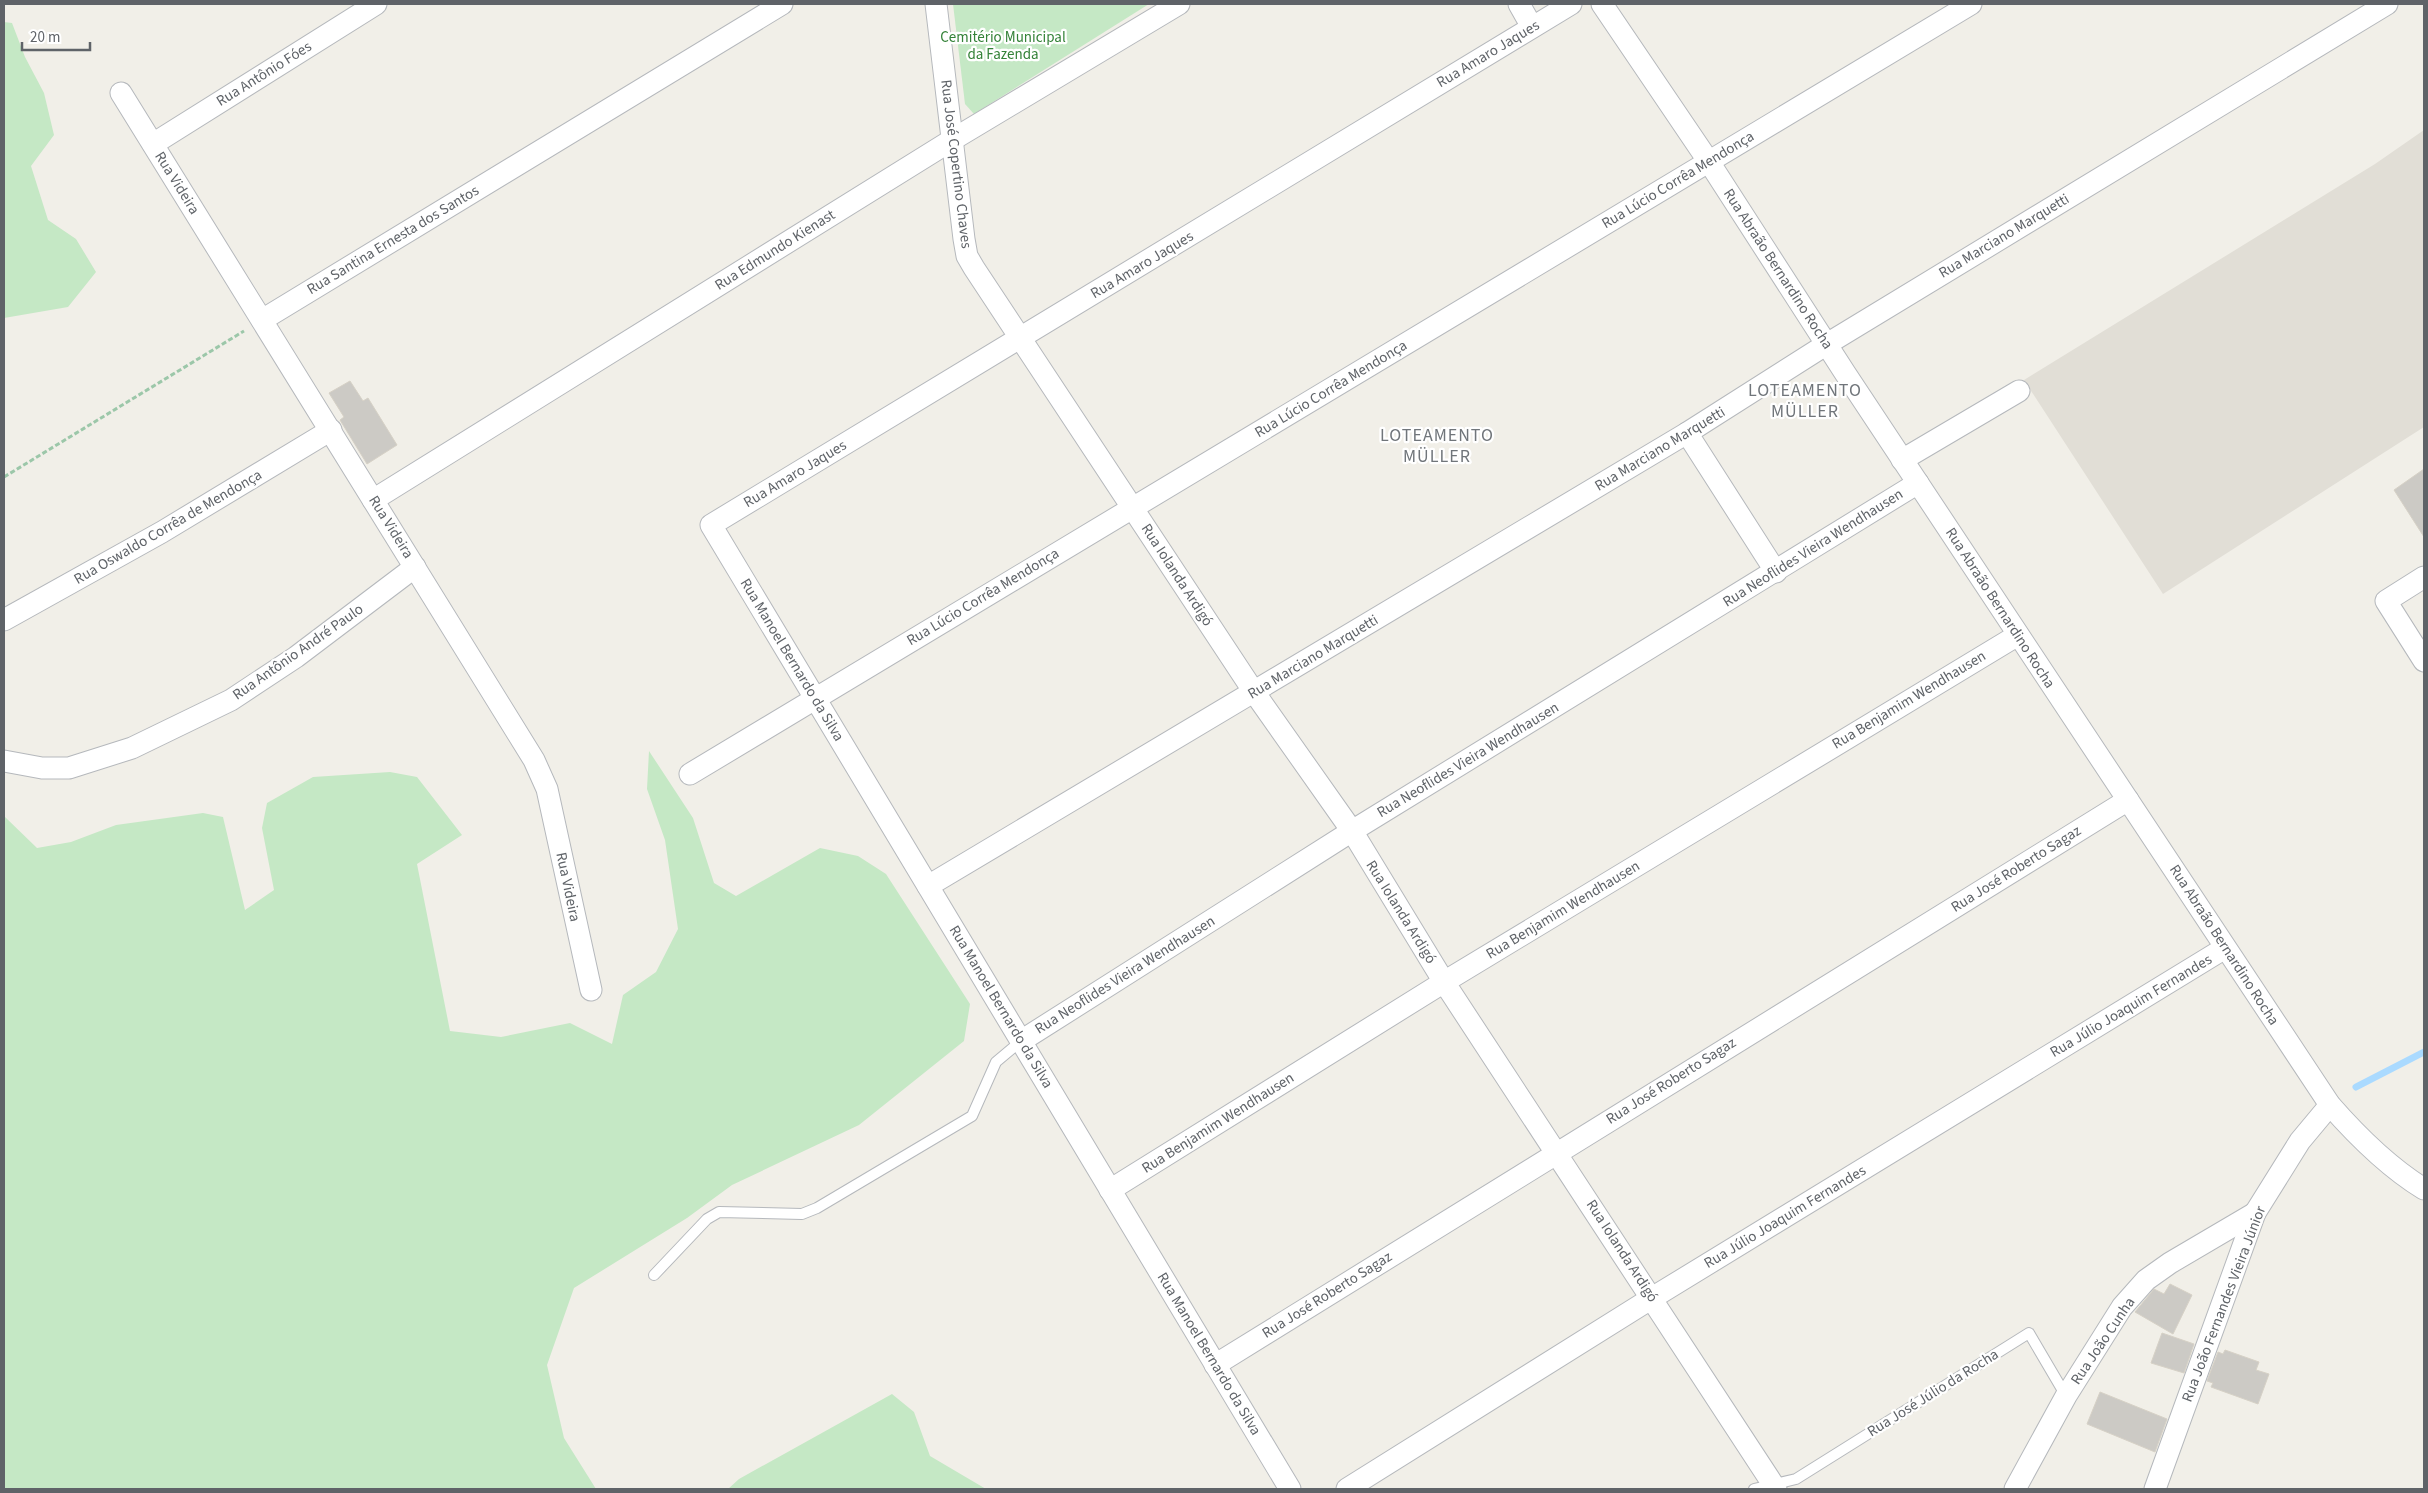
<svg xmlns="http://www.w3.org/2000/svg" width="2428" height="1493" font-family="'Source Sans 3',sans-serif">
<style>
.education{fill:#e1ded6}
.green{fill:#c5e8c5}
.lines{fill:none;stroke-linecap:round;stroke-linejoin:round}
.stream{stroke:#aadaff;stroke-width:7}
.building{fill:#cccac5;stroke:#d6d1c6}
.lane-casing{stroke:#b5b8bc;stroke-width:12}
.street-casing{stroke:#b5b8bc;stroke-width:23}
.path{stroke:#9cc7a9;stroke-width:3;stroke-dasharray:5 2.5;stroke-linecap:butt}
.lane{stroke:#fff;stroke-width:10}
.street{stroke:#fff;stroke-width:21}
.labels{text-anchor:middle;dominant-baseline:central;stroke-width:4.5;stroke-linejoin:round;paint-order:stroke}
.park-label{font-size:15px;fill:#348238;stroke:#fff}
.street-label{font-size:15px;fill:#5f6368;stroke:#fff}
.quarter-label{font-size:18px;letter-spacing:1px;fill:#70757a;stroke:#fff}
</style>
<rect width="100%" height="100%" fill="#f1efe8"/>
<polygon class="education" points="2424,130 2424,427 2163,594 2024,380 2375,164"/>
<g class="green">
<polygon points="953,4 1149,4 974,114 965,104"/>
<polygon points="4,22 12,23 25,57 44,93 54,135 31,166 48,220 76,239 96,272 68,307 4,318"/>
<polygon points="649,751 693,818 714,883 736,896 820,848 858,856 886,874 970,1004 964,1041 859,1125 732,1185 687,1218 574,1288 547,1365 564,1438 596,1489 4,1489 4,816 37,848 71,842 116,825 203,813 223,817 245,910 274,890 262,828 267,803 313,777 390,772 417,777 462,835 417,864 450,1031 501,1037 570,1023 612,1044 623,995 656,972 678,929 665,840 647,789"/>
<polygon points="892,1394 914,1412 930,1456 986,1489 728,1489 739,1479"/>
</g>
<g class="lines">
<polyline class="stream" points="2356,1087 2424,1052"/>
</g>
<g class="building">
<polygon points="350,381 363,401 368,398 397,445 367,464 340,420 344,417 329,393"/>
<polygon points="2424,469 2424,537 2394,490"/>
<polygon points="2170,1284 2192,1295 2173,1334 2135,1312 2154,1289 2164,1294"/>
<polygon points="2162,1333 2194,1344 2184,1373 2151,1363"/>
<polygon points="2225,1350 2259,1362 2256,1370 2269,1374 2258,1404 2211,1387 2213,1383 2207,1381 2218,1352 2223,1354"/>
<polygon points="2100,1392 2167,1419 2155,1452 2087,1424"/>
</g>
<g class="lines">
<defs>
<g id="lane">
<polyline points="654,1275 707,1219 719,1212 802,1214 817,1208 972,1116 996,1062 1021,1041"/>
<polyline points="1754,1489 1796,1479 2029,1333 2066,1396"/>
</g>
<g id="street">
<polyline points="936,4 964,239 967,256 974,268 1254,692 1352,831 1444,982 1776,1489"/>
<polyline points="1519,4 1532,27"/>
<path d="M 1602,4 L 1709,162 L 1845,373 L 2330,1105 C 2358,1137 2388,1167 2424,1189"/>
<polyline points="121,93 534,760 547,789 591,990"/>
<polyline points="153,144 376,4"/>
<polyline points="262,320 782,4"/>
<polyline points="1687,433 1776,572"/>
<polyline points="1902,460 2019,391"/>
<polyline points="373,500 952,140 1179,4"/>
<polyline points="2424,577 2386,601 2424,661"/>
<polyline points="4,620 162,532 331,430"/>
<polyline points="4,761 42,768 69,768 132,748 231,700 296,657 415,567"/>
<polyline points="690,774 1971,4"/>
<polyline points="928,886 1687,433 1827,344 2387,4"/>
<polyline points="1021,1041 1352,831 1918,483"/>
<polyline points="1110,1190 1444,982 2018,635"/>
<polyline points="1215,1365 2128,800"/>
<polyline points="1290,1489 711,525 1571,4"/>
<polyline points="1347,1489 1652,1298 2225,948"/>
<polyline points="2015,1489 2066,1396 2122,1307 2146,1280 2170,1263 2255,1213"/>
<polyline points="2155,1489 2255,1213 2300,1141 2330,1105"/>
</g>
</defs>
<use href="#lane" class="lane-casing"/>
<use href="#street" class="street-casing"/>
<polyline class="path" points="4,477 244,331"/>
<use href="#lane" class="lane"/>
<use href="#street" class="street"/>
</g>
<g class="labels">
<g class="park-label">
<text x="1003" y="37">Cemitério Municipal<tspan x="1003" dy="17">da Fazenda</tspan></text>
</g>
<g class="street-label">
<text transform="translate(1488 54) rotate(-31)">Rua Amaro Jaques</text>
<text transform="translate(264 74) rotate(-32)">Rua Antônio Fóes</text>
<text transform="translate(956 164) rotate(83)">Rua José Copertino Chaves</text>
<text transform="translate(1678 180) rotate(-31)">Rua Lúcio Corrêa Mendonça</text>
<text transform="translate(177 183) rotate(58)">Rua Videira</text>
<text transform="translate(2004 236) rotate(-31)">Rua Marciano Marquetti</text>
<text transform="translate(393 240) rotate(-31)">Rua Santina Ernesta dos Santos</text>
<text transform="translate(775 250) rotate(-32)">Rua Edmundo Kienast</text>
<text transform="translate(1142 265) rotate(-31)">Rua Amaro Jaques</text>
<text transform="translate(1778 269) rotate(57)">Rua Abraão Bernardino Rocha</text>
<text transform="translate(1331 389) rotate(-31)">Rua Lúcio Corrêa Mendonça</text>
<text transform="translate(1660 449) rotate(-31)">Rua Marciano Marquetti</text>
<text transform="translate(795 474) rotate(-31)">Rua Amaro Jaques</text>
<text transform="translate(168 527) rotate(-30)">Rua Oswaldo Corrêa de Mendonça</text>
<text transform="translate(391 527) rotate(58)">Rua Videira</text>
<text transform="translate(1813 548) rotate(-32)">Rua Neoflides Vieira Wendhausen</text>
<text transform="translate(1177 575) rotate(57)">Rua Iolanda Ardigó</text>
<text transform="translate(983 597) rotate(-31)">Rua Lúcio Corrêa Mendonça</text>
<text transform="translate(2000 608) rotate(57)">Rua Abraão Bernardino Rocha</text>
<text transform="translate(298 652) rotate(-35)">Rua Antônio André Paulo</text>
<text transform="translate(1313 657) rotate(-31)">Rua Marciano Marquetti</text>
<text transform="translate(792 660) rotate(59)">Rua Manoel Bernardo da Silva</text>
<text transform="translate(1909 700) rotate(-31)">Rua Benjamim Wendhausen</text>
<text transform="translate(1468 760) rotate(-31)">Rua Neoflides Vieira Wendhausen</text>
<text transform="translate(2016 869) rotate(-32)">Rua José Roberto Sagaz</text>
<text transform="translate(568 887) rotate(78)">Rua Videira</text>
<text transform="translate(1563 910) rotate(-31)">Rua Benjamim Wendhausen</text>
<text transform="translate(1401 912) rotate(58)">Rua Iolanda Ardigó</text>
<text transform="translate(2224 945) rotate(57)">Rua Abraão Bernardino Rocha</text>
<text transform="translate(1125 975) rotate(-32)">Rua Neoflides Vieira Wendhausen</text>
<text transform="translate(2131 1006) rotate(-31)">Rua Júlio Joaquim Fernandes</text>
<text transform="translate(1001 1007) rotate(59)">Rua Manoel Bernardo da Silva</text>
<text transform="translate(1671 1081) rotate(-32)">Rua José Roberto Sagaz</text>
<text transform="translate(1218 1123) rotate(-32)">Rua Benjamim Wendhausen</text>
<text transform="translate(1785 1217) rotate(-31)">Rua Júlio Joaquim Fernandes</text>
<text transform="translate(1622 1251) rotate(57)">Rua Iolanda Ardigó</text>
<text transform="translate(1327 1295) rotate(-32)">Rua José Roberto Sagaz</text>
<text transform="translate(2224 1304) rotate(-69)">Rua João Fernandes Vieira Júnior</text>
<text transform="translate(2103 1341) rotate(-56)">Rua João Cunha</text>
<text transform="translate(1209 1354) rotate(59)">Rua Manoel Bernardo da Silva</text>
<text transform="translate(1933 1393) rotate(-32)">Rua José Júlio da Rocha</text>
</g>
<g class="quarter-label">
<text x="1805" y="390">LOTEAMENTO<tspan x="1805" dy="21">MÜLLER</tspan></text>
<text x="1437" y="435">LOTEAMENTO<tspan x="1437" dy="21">MÜLLER</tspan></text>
</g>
</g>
<rect width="2428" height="1493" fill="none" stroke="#5f6368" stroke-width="10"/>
<path d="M22 42v8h68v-8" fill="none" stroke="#5f6368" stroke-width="2.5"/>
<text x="30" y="42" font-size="15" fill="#5f6368" stroke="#ffffff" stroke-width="4" paint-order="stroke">20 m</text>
</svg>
